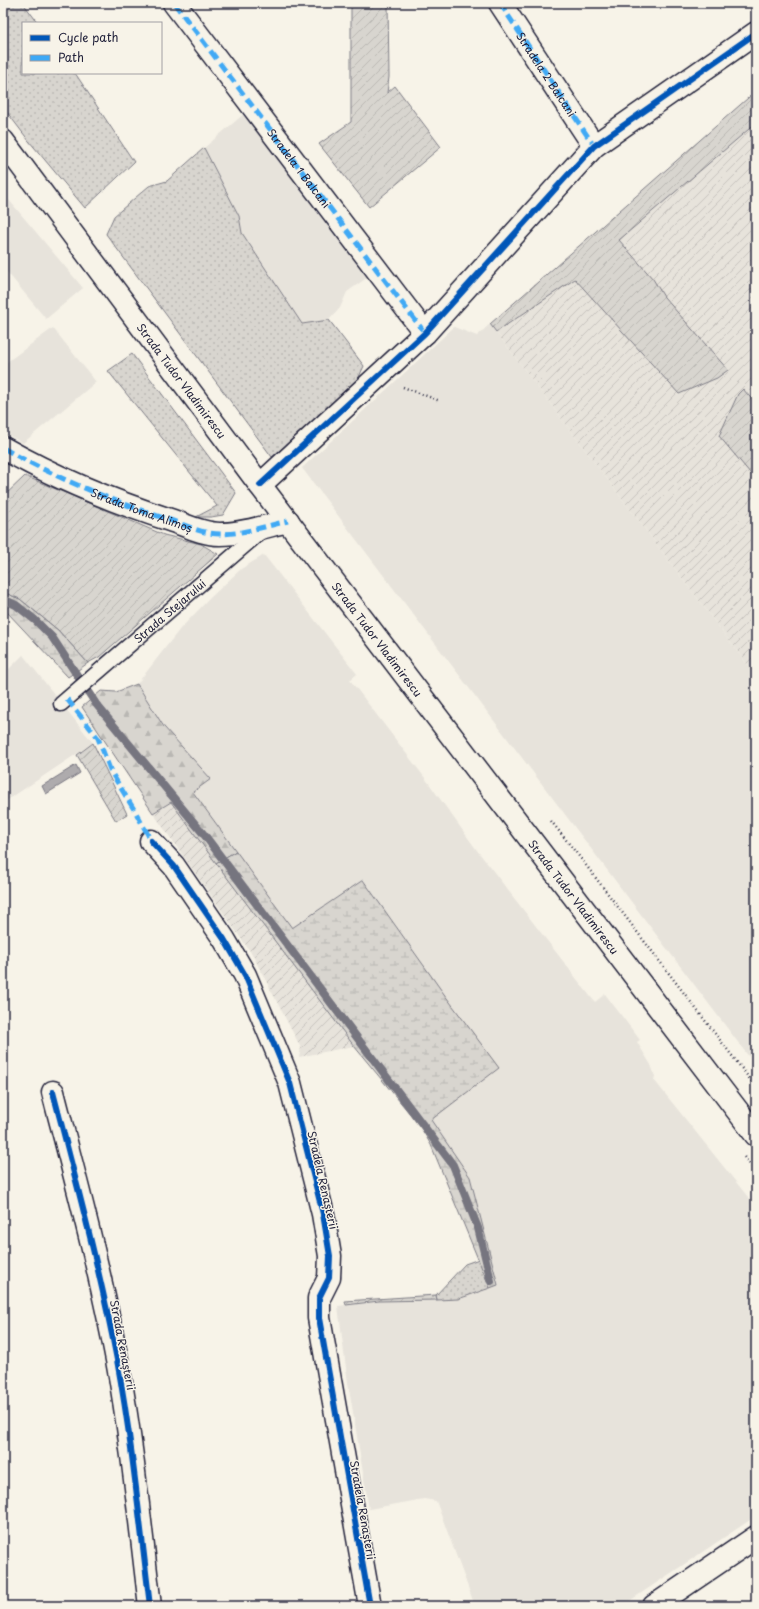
<svg xmlns="http://www.w3.org/2000/svg" width="759" height="1609" font-family="'Playpen Sans',sans-serif">
<style>
.built{fill:#e7e3db}
.industrial{fill:url(#industrial-furrows)}
.grass{fill:url(#grass-dots);stroke:#7d7c85}
.forest{fill:url(#forest-firs);stroke:#7d7c85}
.wetland{fill:url(#wetland-marsh);stroke:#7d7c85}
.garden{fill:url(#garden-furrows);stroke:#7d7c85}
.water{fill:#aeabad;stroke:#76747f}
.lines{fill:none;stroke-linecap:round;stroke-linejoin:round}
.stream{stroke:#76747f;stroke-width:8}
.lane-casing{stroke:#22223b;stroke-width:17}
.street-casing{stroke:#22223b;stroke-width:25}
.primary-casing{stroke:#22223b;stroke-width:25}
.path{stroke:#22223b;stroke-width:2.5;stroke-dasharray:1 3;stroke-linecap:butt}
.lane{stroke:#f7f3e8;stroke-width:14}
.street{stroke:#f7f3e8;stroke-width:22}
.primary{stroke:#f7f3e8;stroke-width:22}
.quiet{stroke:#3fa9f5;stroke-width:5;stroke-dasharray:10 5;stroke-linecap:butt}
.cycleway-casing{stroke:#f7f3e8;stroke-width:8}
.cycleway{stroke:#0057b8;stroke-width:6}
.labels{text-anchor:middle;dominant-baseline:central;stroke-width:3;stroke-linejoin:round;paint-order:stroke}
.street-label{font-size:11px;fill:#22223b;stroke:#f7f3e8}
</style>
<defs>
<pattern id="industrial-furrows" width="10" height="10" patternUnits="userSpaceOnUse"><rect width="10" height="10" fill="#e7e3db"/><path d="M-1 1l2-2M0 10L10 0M9 11l2-2" fill="none" stroke="#c6c2bd"/></pattern>
<pattern id="grass-dots" width="8" height="8" patternUnits="userSpaceOnUse"><rect width="8" height="8" fill="#d8d5cf"/><path d="M2 2h.1M6 6h.1" fill="none" stroke="#b9b7b3" stroke-width="1.8" stroke-linecap="round"/></pattern>
<pattern id="forest-firs" width="22" height="20" patternUnits="userSpaceOnUse"><rect width="22" height="20" fill="#d8d5cf"/><path d="M5 1l3.5 6h-7zM16 11l3.5 6h-7z" fill="#b9b7b3"/></pattern>
<pattern id="wetland-marsh" width="20" height="14" patternUnits="userSpaceOnUse"><rect width="20" height="14" fill="#d8d5cf"/><path d="M1 5h8M5 5V1M11 12h8M15 12V8" fill="none" stroke="#b9b7b3"/></pattern>
<pattern id="garden-furrows" width="10" height="10" patternUnits="userSpaceOnUse"><rect width="10" height="10" fill="#d8d5cf"/><path d="M-1 1l2-2M0 10L10 0M9 11l2-2" fill="none" stroke="#b9b7b3"/></pattern>
</defs>
<rect width="100%" height="100%" fill="#f7f3e8"/>
<filter id="ink" filterUnits="userSpaceOnUse"><feTurbulence type="fractalNoise" baseFrequency=".025" numOctaves="2"/><feDisplacementMap in="SourceGraphic" scale="8" xChannelSelector="R" yChannelSelector="G"/><feConvolveMatrix kernelMatrix="1 2 1 2 8 2 1 2 1" color-interpolation-filters="sRGB"/></filter>
<g filter="url(#ink)">
<g class="built">
<polygon points="245,113 368,277 347,292 340,308 329,320 302,324 242,233 239,216 204,148"/>
<polygon points="3,193 83,288 46,319 3,267"/>
<polygon points="490,324 756,676 756,1066 302,468 454,327 477,336"/>
<polygon points="53,328 96,382 23,443 3,432 3,365"/>
<polygon points="264,555 357,674 350,680 425,778 476,849 590,996 595,1002 605,994 640,1040 637,1042 651,1065 655,1076 654,1080 756,1207 756,1516 622,1606 475,1606 436,1501 424,1499 369,1509 347,1376 338,1306 379,1301 457,1299 497,1285 470,1177 431,1120 444,994 363,880 292,928 193,792 211,779 164,727 137,684 180,629 211,597 241,569"/>
<polygon points="23,655 93,743 3,803 3,675"/>
</g>
<g class="industrial">
<polygon points="756,91 756,676 490,324"/>
<polygon points="171,802 354,1046 299,1057 301,1048 252,954 153,813"/>
</g>
<g class="grass">
<polygon points="3,3 23,3 38,23 23,23 23,73 75,73 134,162 85,208 29,141 3,107"/>
<polygon points="204,148 239,216 242,233 302,324 329,320 364,366 358,379 346,394 272,457 106,234 114,216 149,186 167,181"/>
<polygon points="132,354 236,493 223,515 211,517 196,517 217,506 108,371"/>
<polygon points="479,1259 490,1288 458,1299 437,1300 436,1295 465,1264"/>
</g>
<polygon class="forest" points="137,684 164,727 211,779 193,792 236,851 216,863 171,802 153,813 82,707 101,691 116,692"/>
<g class="wetland">
<polygon points="3,592 20,599 58,630 88,663 68,677 7,612 3,610"/>
<polygon points="236,851 292,928 363,880 444,994 499,1068 431,1120 470,1177 498,1285 490,1288 431,1145 420,1126 354,1046 216,863"/>
</g>
<g class="garden">
<polygon points="351,3 388,3 389,77 387,93 395,86 441,147 369,207 319,144 351,122"/>
<polygon points="756,91 756,123 619,240 653,279 664,297 728,370 717,378 679,394 575,279 496,332 490,324"/>
<polygon points="743,389 756,404 756,480 719,436 738,394"/>
<polygon points="25,476 164,535 201,544 218,554 99,657 88,663 58,630 20,599 3,592 3,497"/>
<polygon points="93,743 127,814 116,821 77,755"/>
<polygon points="436,1295 437,1300 379,1301 346,1305 345,1301"/>
</g>
<polygon class="water" points="76,765 80,773 46,794 42,786"/>
<g class="lines">
<polyline class="stream" points="3,599 16,605 35,620 52,637 96,704 206,837 453,1165 478,1228 491,1281"/>
<defs>
<g id="lane">
<path id="s1" d="M 61,704 L 264,529"/>
</g>
<g id="street">
<polyline points="174,3 425,333"/>
<path id="s2" d="M 500,3 L 594,146"/>
<path d="M 3,448 C 56,478 112,501 170,520 C 185,525 203,534 220,534 C 243,534 266,526 288,521"/>
<polyline points="260,485 425,333 594,146 756,33"/>
<polyline points="151,841 174,866 224,939 245,975 290,1083 323,1214 330,1256 329,1278 319,1298 319,1318 370,1606"/>
<path d="M 53,1092 C 76,1181 100,1270 117,1360 C 132,1441 140,1524 150,1606"/>
<polyline points="654,1606 756,1537"/>
</g>
<g id="primary">
<path id="s3" d="M 3,141 L 260,485 L 756,1135"/>
</g>
</defs>
<use href="#lane" class="lane-casing"/>
<use href="#street" class="street-casing"/>
<use href="#primary" class="primary-casing"/>
<g class="path">
<polyline points="403,387 440,401"/>
<polyline points="551,821 582,860 756,1087"/>
<polyline points="744,1157 756,1172"/>
</g>
<use href="#lane" class="lane"/>
<use href="#street" class="street"/>
<use href="#primary" class="primary"/>
<g class="quiet">
<path id="s4" d="M 174,3 L 425,333"/>
<polyline points="500,3 594,146"/>
<path id="s5" d="M 3,448 C 56,478 112,501 170,520 C 185,525 203,534 220,534 C 243,534 266,526 288,521"/>
<polyline points="67,699 98,738 111,772 135,811 153,844"/>
</g>
<defs>
<g id="cycleway">
<polyline points="260,485 425,333 594,146 756,33"/>
<polyline points="151,841 174,866 224,939 245,975 290,1083 323,1214 330,1256 329,1278 319,1298 319,1318 370,1606"/>
<path d="M 53,1092 C 76,1181 100,1270 117,1360 C 132,1441 140,1524 150,1606"/>
</g>
</defs>
<use href="#cycleway" class="cycleway-casing"/>
<use href="#cycleway" class="cycleway"/>
</g>
</g>
<g class="labels">
<g class="street-label">
<text stroke="none"><textPath href="#s2" startOffset="85">Stradela 2 Balcani</textPath></text>
<text stroke="none"><textPath href="#s4" startOffset="207">Stradela 1 Balcani</textPath></text>
<text stroke="none"><textPath href="#s3" startOffset="299">Strada Tudor Vladimirescu</textPath></text>
<text stroke="none"><textPath href="#s5" startOffset="152">Strada Toma Alimoș</textPath></text>
<text stroke="none"><textPath href="#s1" startOffset="143">Strada Stejarului</textPath></text>
<text stroke="none"><textPath href="#s3" startOffset="623">Strada Tudor Vladimirescu</textPath></text>
<text stroke="none"><textPath href="#s3" startOffset="947">Strada Tudor Vladimirescu</textPath></text>
<text transform="translate(323 1180) rotate(77)">Stradela Renașterii</text>
<text transform="translate(123 1345) rotate(79)">Strada Renașterii</text>
<text transform="translate(363 1510) rotate(80)">Stradela Renașterii</text>
</g>
</g>
<rect width="759" height="1609" fill="none" stroke="#f7f3e8" stroke-width="16"/>
<rect x="8" y="8" width="743" height="1593" fill="none" stroke="#22223b" stroke-width="1.5" filter="url(#ink)"/>
<rect x="22" y="22" width="140" height="52" fill="#f7f3e8" stroke="#a29fa3"/>
<rect x="30" y="35" width="20" height="6" fill="#0057b8" stroke="#a29fa3"/>
<text x="58" y="42" font-size="12" fill="#22223b">Cycle path</text>
<rect x="30" y="55" width="20" height="6" fill="#3fa9f5" stroke="#a29fa3"/>
<text x="58" y="62" font-size="12" fill="#22223b">Path</text>
</svg>
